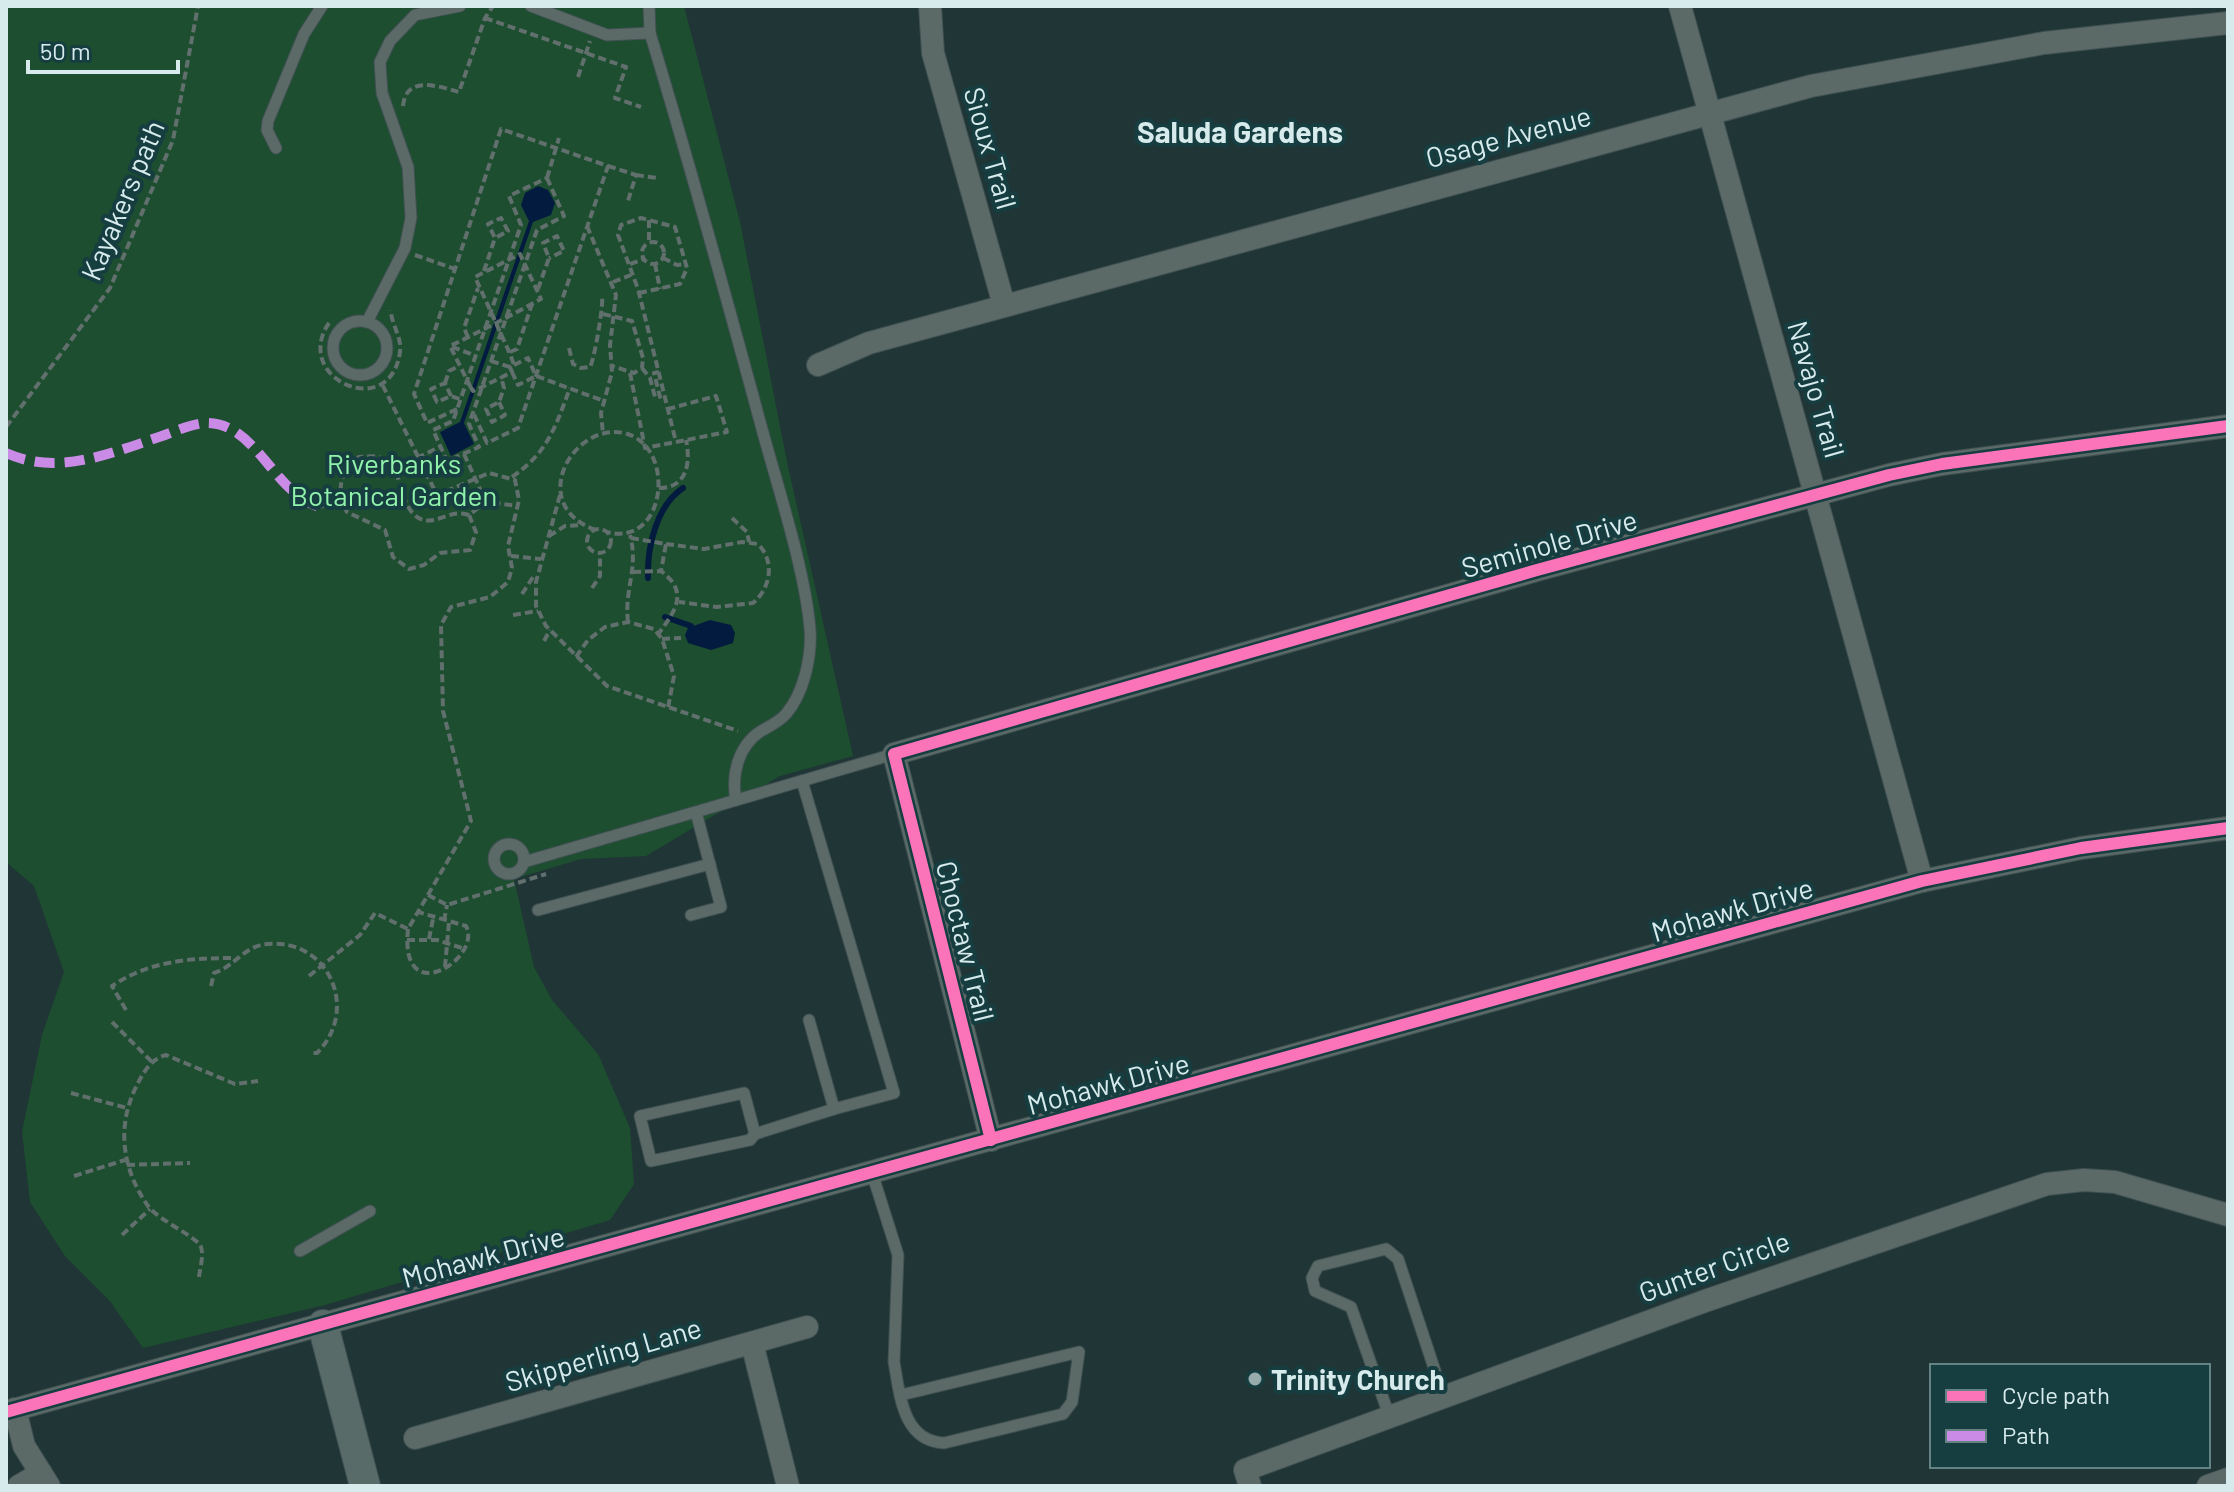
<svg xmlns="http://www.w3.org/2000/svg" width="2234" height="1492" font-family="Barlow,sans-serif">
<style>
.green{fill:#1d4e30}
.water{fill:#031b3f}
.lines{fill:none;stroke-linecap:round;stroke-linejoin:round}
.stream{stroke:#031b3f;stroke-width:6}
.lane-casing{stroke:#3f5052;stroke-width:13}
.street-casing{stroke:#3f5052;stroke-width:24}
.secondary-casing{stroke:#3f5052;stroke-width:32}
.path{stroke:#616f6d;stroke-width:4;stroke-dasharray:8 4;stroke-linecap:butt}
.lane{stroke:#5b6a67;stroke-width:11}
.street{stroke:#5b6a67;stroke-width:22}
.secondary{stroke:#586b69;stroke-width:30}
.quiet{stroke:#ca8be6;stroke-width:10;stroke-dasharray:20 10;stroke-linecap:butt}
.cycleway-casing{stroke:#163d40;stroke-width:17}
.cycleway{stroke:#fb73b8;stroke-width:12}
.poi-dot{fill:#97abad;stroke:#163d40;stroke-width:3}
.labels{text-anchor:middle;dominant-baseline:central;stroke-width:8;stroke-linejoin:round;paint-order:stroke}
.street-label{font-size:28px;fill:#d7ebed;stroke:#163d40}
.park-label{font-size:28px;fill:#91f3ab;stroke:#163d40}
.poi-label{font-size:28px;font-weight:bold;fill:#d7ebed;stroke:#163d40;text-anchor:start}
.neighbourhood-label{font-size:30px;font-weight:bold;fill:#d7ebed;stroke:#163d40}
</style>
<rect width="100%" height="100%" fill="#203536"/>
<polygon class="green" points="6,6 684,6 740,222 787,462 853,756 780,776 646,856 581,859 514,879 534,967 552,1000 598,1054 630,1128 634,1184 610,1220 325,1305 143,1348 109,1300 65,1256 30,1202 22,1132 42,1035 64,972 34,886 6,862"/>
<g class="water">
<polygon points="538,186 548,190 555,203 551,215 533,222 464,423 474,444 451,456 440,432 460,422 529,221 521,205 525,193"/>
<polygon points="710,620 731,625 735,633 733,643 711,650 688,643 685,635 688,628"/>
</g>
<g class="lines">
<g class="stream">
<path d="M 648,578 C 647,548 656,506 683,488"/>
<polyline points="665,617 691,626"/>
</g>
<defs>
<g id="lane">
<path d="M 531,6 L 607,35 L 650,33 C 690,164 726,296 762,429 C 778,488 805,570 810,629 C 812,656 804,693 786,714 C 779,722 770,726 761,731 C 738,746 731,775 736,800"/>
<polyline points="649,6 650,33"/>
<polyline points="276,148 267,130 268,121 304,34 322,6"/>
<circle cx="360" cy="348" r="27"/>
<polyline points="367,322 405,248 411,218 408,167 382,93 380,62 390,41 415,15 460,6"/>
<polyline points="802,781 894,1093 834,1109 809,1020"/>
<circle cx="509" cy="859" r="15"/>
<polyline points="524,862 894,754"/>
<polyline points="538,910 710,864"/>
<polyline points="691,915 721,907 696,812"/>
<polyline points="755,1134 750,1140 651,1161 640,1116 744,1093 755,1134 834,1109"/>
<path d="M 872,1173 L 898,1255 L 894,1362 C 900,1396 903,1441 944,1443 L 1063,1414 L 1072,1402 L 1079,1352 L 901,1395"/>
<polyline points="300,1251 370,1211"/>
<polyline points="1390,1418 1351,1307 1315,1291 1312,1278 1318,1266 1386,1249 1398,1259 1444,1398"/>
</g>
<g id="street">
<polyline points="930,6 933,53 1004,305"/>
<polyline points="1680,6 1922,881"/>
<polyline points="818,365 869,343 1811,86 2044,43 2228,23"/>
<polyline points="991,1140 894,754 1537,570 1889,475 1942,464 2228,426"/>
<polyline points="752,1343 788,1486"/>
<polyline points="15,1409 24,1446 49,1486"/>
<polyline points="6,1412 1922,881 2081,848 2228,828"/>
<polyline points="415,1438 807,1327"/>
<polyline points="19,1486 41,1473"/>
<polyline points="1250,1486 1245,1470 1705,1301 2047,1184 2084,1180 2115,1182 2228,1215"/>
<polyline points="2208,1486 2228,1479"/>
</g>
<polyline id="secondary" points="323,1325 365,1486"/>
</defs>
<use href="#lane" class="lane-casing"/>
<use href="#street" class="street-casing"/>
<use href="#secondary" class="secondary-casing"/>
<g class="path">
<polyline points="485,18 626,67 615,98 641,107"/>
<polyline points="578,77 590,41"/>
<path d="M 403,106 C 406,75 438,86 459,92 L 485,18 L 493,6"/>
<polyline points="608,166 636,175 628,201"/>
<polyline points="636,175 657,178"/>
<polygon points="547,178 564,216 537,230 469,424 479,447 447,461 433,430 453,421 521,225 509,196"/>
<polyline points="547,178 559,138"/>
<polyline points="649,220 649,243"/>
<polyline points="587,226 616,295 610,345 612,372 601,413 603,434"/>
<circle cx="653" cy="253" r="11"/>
<polyline points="415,255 455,269"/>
<polyline points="663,258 677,265 686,264"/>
<polyline points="630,264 644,259"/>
<polyline points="655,264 660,289"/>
<polyline points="484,271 495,238 488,224 501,218 508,231 495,238"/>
<polyline points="613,282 631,275"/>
<polyline points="538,289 549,258 543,243 557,236 564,251 549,258"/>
<polyline points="639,293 680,284 687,268 675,227 641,218 621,225 618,235 638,289 639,293 676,442"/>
<polyline points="603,314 632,321 643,358 642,368 634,373 612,366"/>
<path d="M 329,323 C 291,378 390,423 400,352 C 402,336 391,325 391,310"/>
<polyline points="468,337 464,328 478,288"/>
<polyline points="452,347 474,355"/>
<path d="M 569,348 L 573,364 L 581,368 L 590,367 C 594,361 604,304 602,296"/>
<polyline points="510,352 517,349 532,304"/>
<polyline points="491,361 510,367"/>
<polyline points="514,365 528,358 536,376 604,401"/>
<polyline points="642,368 650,378 655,397 660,397 654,373 659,372"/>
<polyline points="512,372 518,385 534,377"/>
<polyline points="630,373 645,448 727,432 716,396 668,409"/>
<polyline points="445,383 449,371 457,367"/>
<path d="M 470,386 L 473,391 L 478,389 L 512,372 L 510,367 L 514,365 C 509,350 502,337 496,323 L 475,277 L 520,254 L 541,299 L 502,320 C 484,329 467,338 450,346 L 470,386"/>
<polyline points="451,396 445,383 431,389 437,402 451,396 460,399"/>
<polyline points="499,402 505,415 492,422 486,409 499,402 504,388 501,377"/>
<polyline points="457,409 427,423 414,394 501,129 608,166 518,428 487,443 473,412"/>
<polyline points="6,427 110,288 173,140 198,6"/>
<polyline points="464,454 486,502"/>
<polyline points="395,468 440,447"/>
<path d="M 512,477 C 548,452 555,428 570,388"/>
<path d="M 659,488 C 687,488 691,463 686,440"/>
<polyline points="560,495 536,582 536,606 546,626 607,686 738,731"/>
<polyline points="320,507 341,500"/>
<path d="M 469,515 C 457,511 450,515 438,519 C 406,529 402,488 395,468 L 378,456 L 359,457 C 339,469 336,493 347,512 L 385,530 L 393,557 L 409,569 L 424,565 L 440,553 L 470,550 L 476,532 L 469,515 L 486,502 L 518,506"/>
<polyline points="732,518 747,532 749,542"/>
<circle cx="599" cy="541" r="12"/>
<path d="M 596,530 C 526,506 572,422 624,433 C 677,445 667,548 607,532"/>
<polyline points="549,536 565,526 581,525"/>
<polyline points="631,538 666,544 661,571"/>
<path d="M 666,544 L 704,549 L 742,542 L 758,544 C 775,561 771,588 753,603 L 717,607 L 679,602"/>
<polyline points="511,556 541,559"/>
<path d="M 633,572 L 661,571 C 689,592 676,610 659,633"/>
<polyline points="592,588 600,576 600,554"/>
<polyline points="522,594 535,574"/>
<polyline points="513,615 538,611"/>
<path d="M 628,622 C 624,589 639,568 630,535"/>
<polyline points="662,639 681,638"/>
<polyline points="544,641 550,630"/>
<polyline points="576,657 588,640 605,627 628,622 654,629 662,639 674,676 668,708"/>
<polyline points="428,895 447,905 546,874"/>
<polyline points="444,921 447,905"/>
<path d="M 408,929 C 399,1012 483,958 466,926 L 418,912"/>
<polyline points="429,939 433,919"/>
<polyline points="407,940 437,940 465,949"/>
<polyline points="445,967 449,922"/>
<polyline points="309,976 360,935 375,913 408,929 471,821 443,711 441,625 451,607 490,597 508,582 512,568 508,546 519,500 515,480 489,473 437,495 382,384"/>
<path d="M 211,986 L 214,973 C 234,967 244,946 267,944 C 329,938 360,1010 317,1053 L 312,1053"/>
<path d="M 126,1010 L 112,986 C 149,961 190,958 234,958"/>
<polyline points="112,1022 152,1062"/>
<polyline points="71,1093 127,1108"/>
<polyline points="127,1165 190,1163"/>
<polyline points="74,1176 125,1160"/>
<polyline points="122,1235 150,1209"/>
<path d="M 199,1277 C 200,1268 204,1255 201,1247 C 199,1238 158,1220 148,1206 C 122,1169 116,1126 137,1085 C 144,1071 151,1059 166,1055 L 235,1084 L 258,1081"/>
</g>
<use href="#lane" class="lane"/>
<use href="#street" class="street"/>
<use href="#secondary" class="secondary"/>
<path class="quiet" d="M 6,453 C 57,476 109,454 159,437 C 174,432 190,424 206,423 C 256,422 274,494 320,507"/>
<defs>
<g id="cycleway">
<polyline points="991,1140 894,754 1537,570 1889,475 1942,464 2228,426"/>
<polyline points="6,1412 1922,881 2081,848 2228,828"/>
</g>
</defs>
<use href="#cycleway" class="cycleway-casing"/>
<use href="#cycleway" class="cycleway"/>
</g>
<circle class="poi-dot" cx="1255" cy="1379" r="8"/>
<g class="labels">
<g class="street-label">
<text transform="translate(1508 136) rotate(-15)">Osage Avenue</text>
<text transform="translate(991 148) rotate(74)">Sioux Trail</text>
<text transform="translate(122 200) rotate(-67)">Kayakers path</text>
<text transform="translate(1817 389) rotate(74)">Navajo Trail</text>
<text transform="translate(1549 543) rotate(-16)">Seminole Drive</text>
<text transform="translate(1732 909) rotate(-16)">Mohawk Drive</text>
<text transform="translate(966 941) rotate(76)">Choctaw Trail</text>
<text transform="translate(1108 1083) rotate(-15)">Mohawk Drive</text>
<text transform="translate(483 1256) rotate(-15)">Mohawk Drive</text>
<text transform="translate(1714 1266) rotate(-20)">Gunter Circle</text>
<text transform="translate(603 1354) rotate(-16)">Skipperling Lane</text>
</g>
<g class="park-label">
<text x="394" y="463">Riverbanks<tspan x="394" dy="32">Botanical Garden</tspan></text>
</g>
<g class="poi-label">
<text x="1271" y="1379">Trinity Church</text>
</g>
<g class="neighbourhood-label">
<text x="1240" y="131">Saluda Gardens</text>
</g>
</g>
<rect width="2234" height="1492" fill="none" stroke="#d7ebed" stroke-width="16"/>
<rect x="1930" y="1364" width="280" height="104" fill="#163d40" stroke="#638385" stroke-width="2"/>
<rect x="1946" y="1390" width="40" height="12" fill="#fb73b8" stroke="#638385" stroke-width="2"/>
<text x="2002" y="1404" font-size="24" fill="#d7ebed">Cycle path</text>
<rect x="1946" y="1430" width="40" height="12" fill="#ca8be6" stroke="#638385" stroke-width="2"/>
<text x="2002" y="1444" font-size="24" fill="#d7ebed">Path</text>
<path d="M28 60v12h150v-12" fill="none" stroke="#d7ebed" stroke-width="4"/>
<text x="40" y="60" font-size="24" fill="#d7ebed" stroke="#163d40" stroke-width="6" paint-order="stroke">50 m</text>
</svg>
